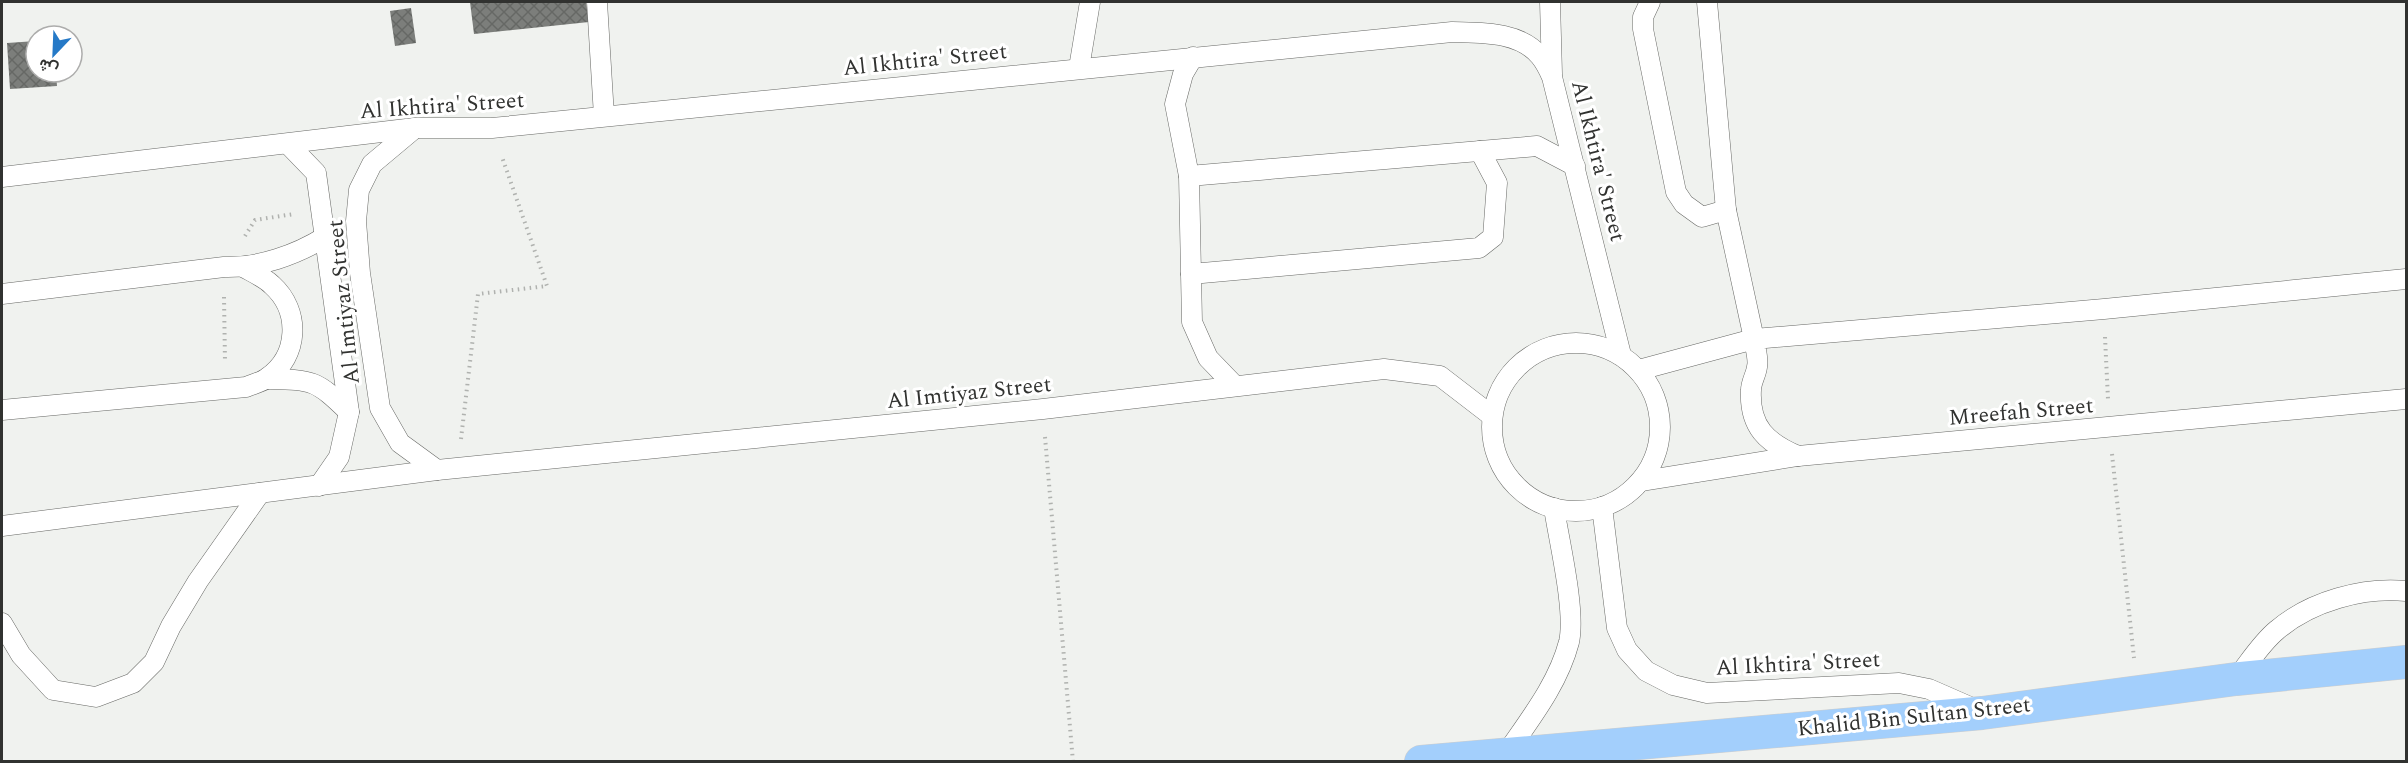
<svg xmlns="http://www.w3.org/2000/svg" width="2408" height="763" font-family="Spectral,Vazirmatn,serif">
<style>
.building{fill:url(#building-cross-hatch)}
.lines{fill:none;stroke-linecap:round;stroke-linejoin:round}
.service-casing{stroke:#676865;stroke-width:21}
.primary-casing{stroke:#cececd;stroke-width:34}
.path{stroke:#b0b2af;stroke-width:4;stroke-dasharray:1.5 4.5;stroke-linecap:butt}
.service{stroke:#fff;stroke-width:20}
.primary{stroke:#a3cffc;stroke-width:33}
.labels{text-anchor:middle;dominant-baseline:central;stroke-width:6;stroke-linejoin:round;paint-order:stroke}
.street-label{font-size:22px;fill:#313230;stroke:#fff}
</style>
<defs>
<pattern id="building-cross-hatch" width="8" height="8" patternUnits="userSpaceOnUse" patternTransform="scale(1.5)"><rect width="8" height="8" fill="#7c7e7b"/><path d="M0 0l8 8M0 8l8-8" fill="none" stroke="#666865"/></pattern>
</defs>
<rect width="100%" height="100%" fill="#f0f2ef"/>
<g class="building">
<polygon points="470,2 586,2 589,22 474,34"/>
<polygon points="411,8 416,43 395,46 390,11"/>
<polygon points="36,41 36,72 56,72 57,86 10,89 7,43"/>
</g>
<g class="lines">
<defs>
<g id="service">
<polyline points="597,2 604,116"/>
<polyline points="1550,2 1552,74"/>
<polyline points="1650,2 1643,17 1643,29 1676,192 1684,204 1702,217 1726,210"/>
<polyline points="1079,68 1090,2"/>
<polyline points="415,128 372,164 359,190 356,221 360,273 380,408 400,443 437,470 1043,409 1384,369 1440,376 1492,416"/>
<polyline points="289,145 316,173 349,412 339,457 319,486"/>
<polyline points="1189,176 1175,104 1183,74 1193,57"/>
<path d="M 2,177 L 415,128 L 492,128 L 1452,32 C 1482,33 1519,31 1540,56 C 1545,62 1549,70 1552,77 L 1621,355"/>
<polyline points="1191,274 1479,248 1493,237 1497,183 1480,151"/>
<path d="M 2,294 L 224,267 C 259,268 296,255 325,237"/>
<circle cx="1576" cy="427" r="84"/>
<polyline points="1639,370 1754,339 1726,210 1707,2"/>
<path d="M 266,379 C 313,380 315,379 349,412"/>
<polyline points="1235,386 1208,358 1192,322 1189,176 1537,146 1575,166"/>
<path d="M 2,410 L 246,387 C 253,384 262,382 267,378 C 299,356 301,311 272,285 C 265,278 254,273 245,268"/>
<path d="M 1798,456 C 1767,443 1749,427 1751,390 C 1751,382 1756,375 1757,367 C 1759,359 1755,348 1754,339 L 2104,309 L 2406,279"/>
<polyline points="1642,481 1798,456 2406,399"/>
<polyline points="1602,507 1617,628 1627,650 1646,671 1673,685 1707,693 1899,683 1929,689 1977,710"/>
<polyline points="2,526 437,470"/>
<polyline points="2,623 21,655 53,690 96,697 133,683 154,662 171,626 198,581 260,493"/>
<path d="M 2236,679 C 2249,663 2261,643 2277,630 C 2311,601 2363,587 2406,591"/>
<path d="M 1506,754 C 1530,719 1558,684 1569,642 C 1576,611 1559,541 1554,508"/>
</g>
<polyline id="primary" points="1421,762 1982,713 2236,679 2406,662"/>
</defs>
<use href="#service" class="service-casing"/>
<use href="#primary" class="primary-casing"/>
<g class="path">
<polyline points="245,236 255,220 294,214"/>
<polyline points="224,297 225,362"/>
<polyline points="2105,337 2108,399"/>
<polyline points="1045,437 1073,762"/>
<polyline points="461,439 478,294 547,286 502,157"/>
<polyline points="2112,454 2134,658"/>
</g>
<use href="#service" class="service"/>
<use href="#primary" class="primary"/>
</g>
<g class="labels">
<g class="street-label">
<text transform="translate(925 60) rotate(-6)">Al Ikhtira' Street</text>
<text transform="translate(442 106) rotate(-4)">Al Ikhtira' Street</text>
<text transform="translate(1598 161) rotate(76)">Al Ikhtira' Street</text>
<text transform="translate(344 302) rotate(-96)">Al Imtiyaz Street</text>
<text transform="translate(969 393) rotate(-6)">Al Imtiyaz Street</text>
<text transform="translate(2021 412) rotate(-5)">Mreefah Street</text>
<text transform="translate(1798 664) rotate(-3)">Al Ikhtira' Street</text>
<text transform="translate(1914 717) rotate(-6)">Khalid Bin Sultan Street</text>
</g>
</g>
<rect width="2408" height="763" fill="none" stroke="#313230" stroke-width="6"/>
<g transform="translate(54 54) rotate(203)"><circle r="28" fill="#ffffff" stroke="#adadac" stroke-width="1.5"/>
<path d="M0-4.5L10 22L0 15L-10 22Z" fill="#2579c7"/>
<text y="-9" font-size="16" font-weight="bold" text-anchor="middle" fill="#313230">ش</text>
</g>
</svg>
